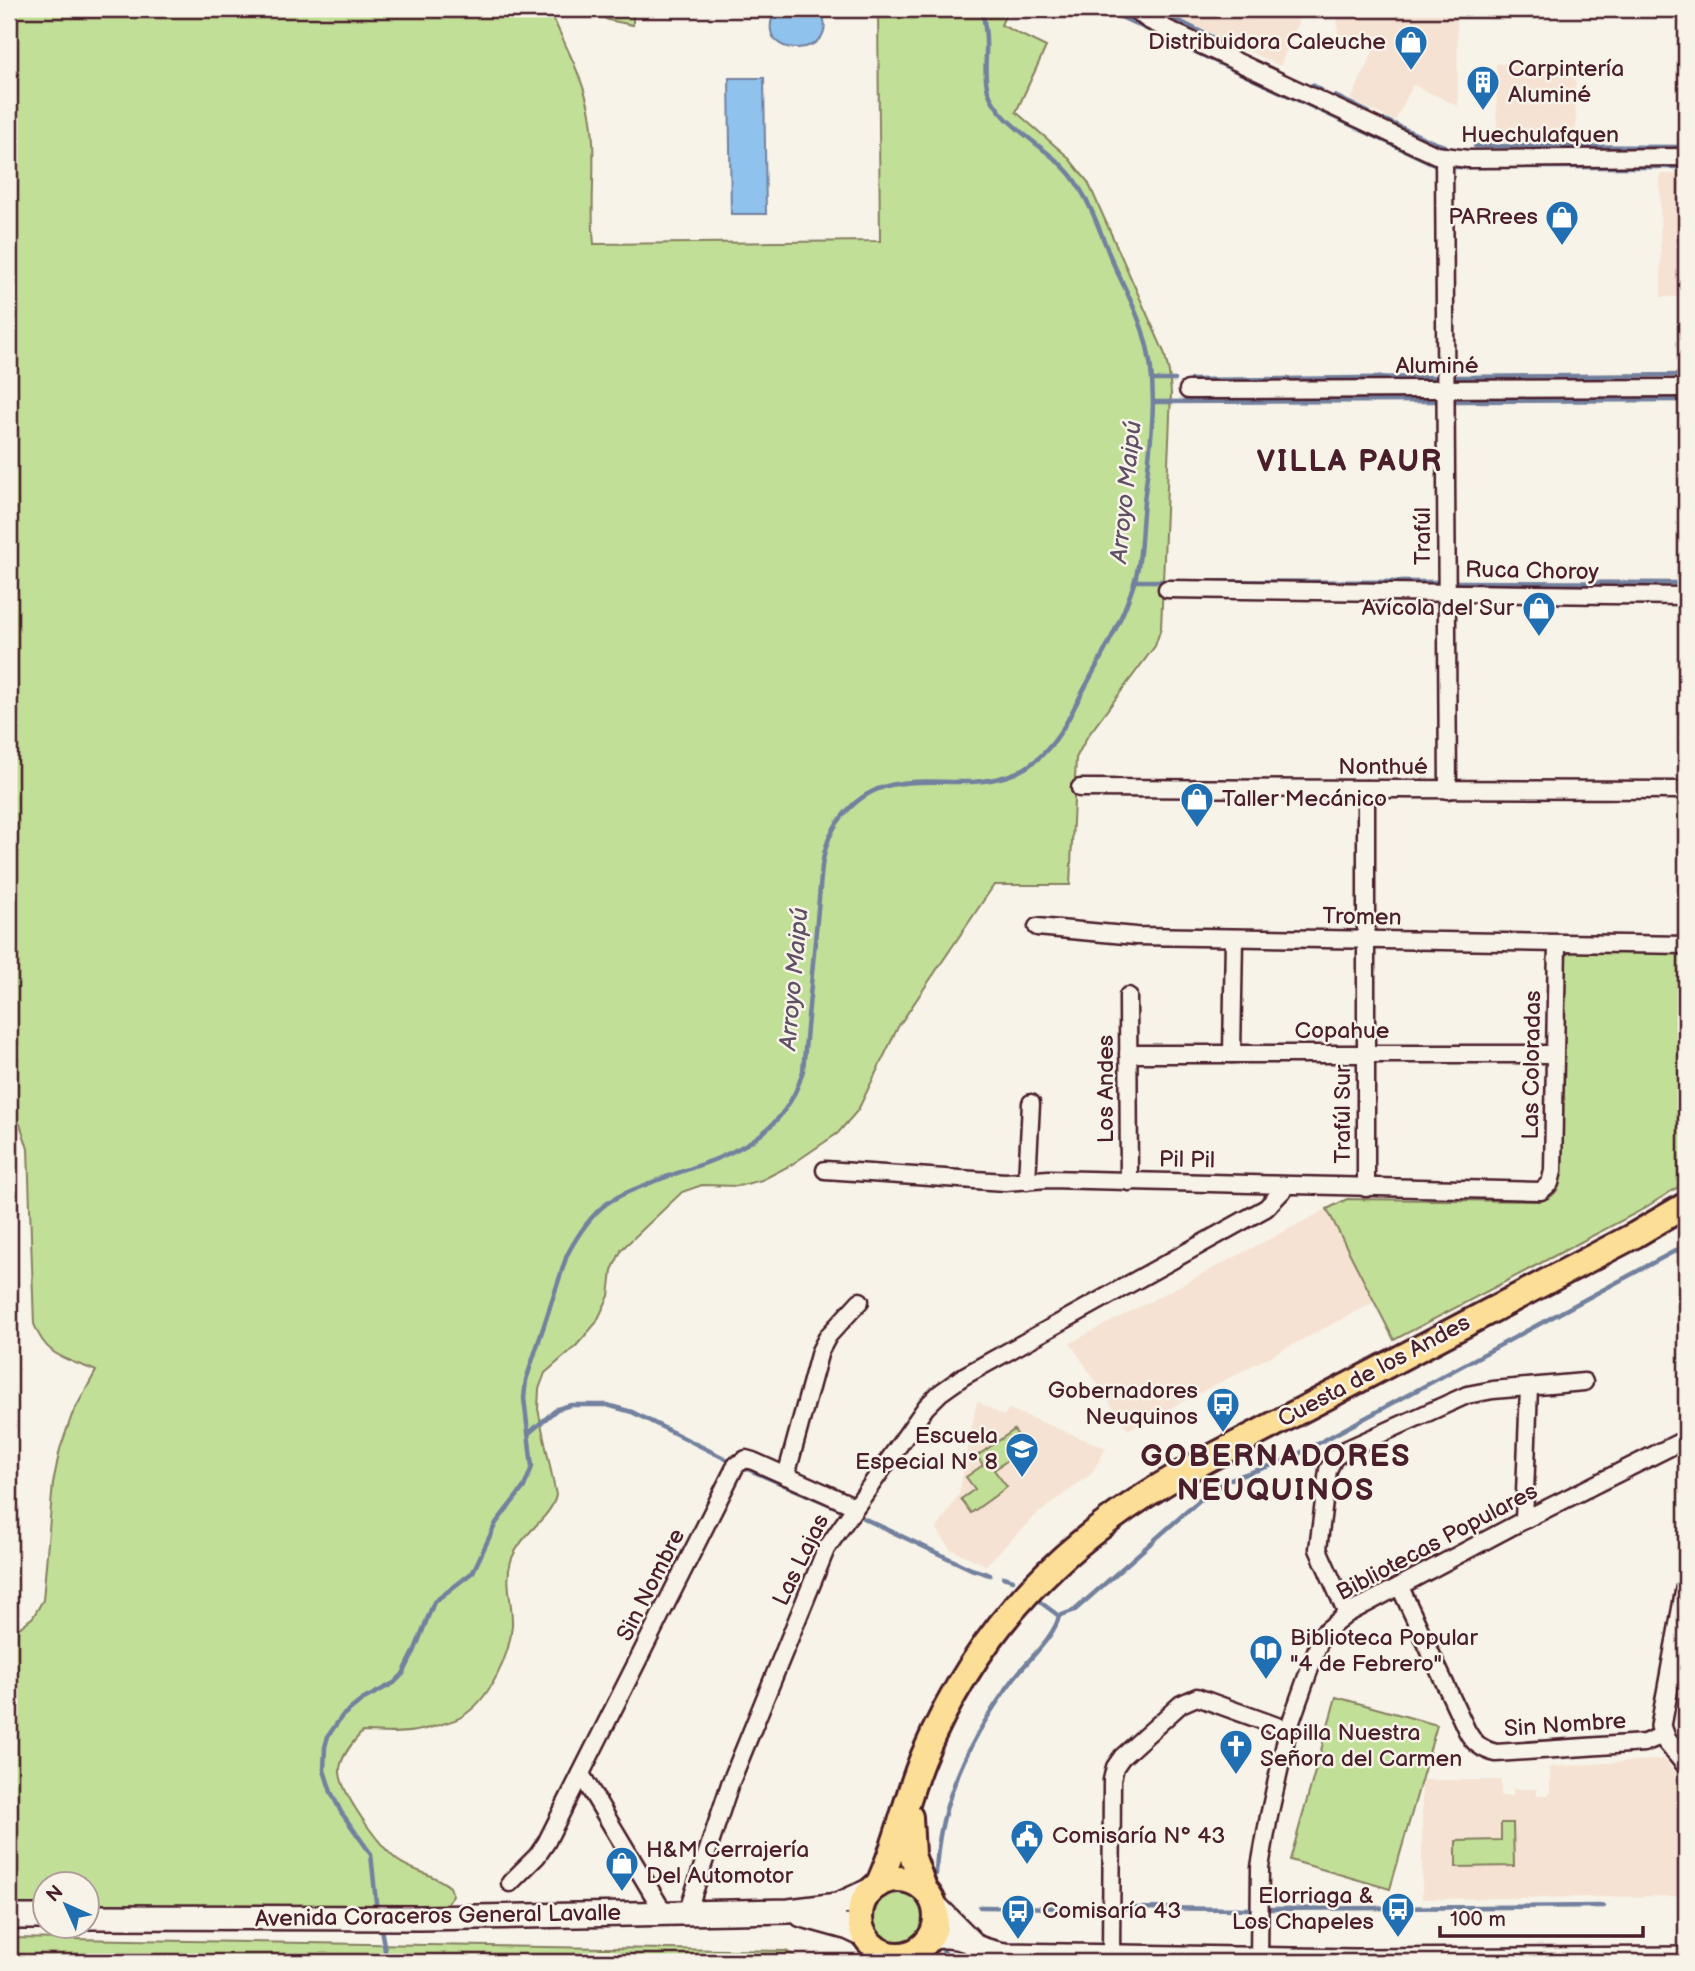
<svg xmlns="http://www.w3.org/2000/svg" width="1695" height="1971" font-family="'Balsamiq Sans',sans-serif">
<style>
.built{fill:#f5e2d3}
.green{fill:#c2df97;stroke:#867f61;stroke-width:2}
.water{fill:#8fc2ec;stroke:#73819f;stroke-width:2}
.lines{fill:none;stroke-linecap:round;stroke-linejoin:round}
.stream{stroke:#73819f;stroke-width:4.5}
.minor-casing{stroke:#4a1f2b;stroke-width:21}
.tertiary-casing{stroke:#4a1f2b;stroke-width:24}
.secondary-casing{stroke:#4a1f2b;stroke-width:28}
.primary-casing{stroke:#4a1f2b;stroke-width:30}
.minor{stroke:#f7f3e8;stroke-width:16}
.tertiary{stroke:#f7f3e8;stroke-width:19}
.secondary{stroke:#f7f3e8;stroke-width:23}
.primary{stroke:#fdde96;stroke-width:24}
.labels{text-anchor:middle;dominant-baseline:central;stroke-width:5;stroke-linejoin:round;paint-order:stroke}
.poi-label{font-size:23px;fill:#4a1f2b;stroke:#f7f3e8;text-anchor:start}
.street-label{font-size:23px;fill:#4a1f2b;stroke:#f7f3e8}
.water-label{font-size:24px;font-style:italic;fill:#5f5065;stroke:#f7f3e8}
.district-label{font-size:30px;font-weight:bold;letter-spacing:2px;fill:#4a1f2b;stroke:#f7f3e8}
</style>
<rect width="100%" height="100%" fill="#f7f3e8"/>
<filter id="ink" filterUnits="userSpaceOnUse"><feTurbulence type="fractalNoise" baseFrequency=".0143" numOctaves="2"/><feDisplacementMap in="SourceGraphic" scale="14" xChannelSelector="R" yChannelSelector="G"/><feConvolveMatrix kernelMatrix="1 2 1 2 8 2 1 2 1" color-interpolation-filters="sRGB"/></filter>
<g filter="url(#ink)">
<g class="built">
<polygon points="1165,9 1297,9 1298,24 1280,66 1165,11"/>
<polygon points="1337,9 1457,9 1458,106 1413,85 1395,121 1351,100 1377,43 1338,34"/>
<polygon points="1575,63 1576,143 1497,143 1496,64"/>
<polygon points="1660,174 1686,174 1686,297 1661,297"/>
<polygon points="1327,1209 1375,1302 1128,1430 1070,1343"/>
<polygon points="977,1401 1003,1416 1009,1409 1106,1448 1091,1474 1036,1515 986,1565 950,1549 937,1529 959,1494"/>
<polygon points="1664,1759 1686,1786 1686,1894 1682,1896 1422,1899 1422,1780 1501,1780 1501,1796 1513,1796 1513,1789 1537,1789 1537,1795 1550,1795 1550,1767"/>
</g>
<g class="green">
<path d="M 9,9 L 549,9 C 562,39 580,71 588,104 C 599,149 589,199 594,244 L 880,241 L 878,9 L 1008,9 L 1001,25 L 1046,47 L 1016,112 L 1067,156 L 1088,182 L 1164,352 L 1169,372 L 1171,393 L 1161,628 L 1155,646 L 1087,737 L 1076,758 L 1070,885 L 994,885 L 898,1027 L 858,1110 L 838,1133 L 791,1165 L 762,1180 L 738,1186 L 702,1185 L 682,1192 L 622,1249 L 612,1270 L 609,1296 L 596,1323 L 576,1346 L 545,1373 L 539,1389 L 538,1409 L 556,1495 C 551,1519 521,1532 511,1561 C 504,1583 513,1603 512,1625 C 510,1656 489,1701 461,1717 C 457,1720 427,1729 421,1730 C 401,1735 381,1732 362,1732 C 353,1742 341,1756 340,1769 C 338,1791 380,1846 397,1860 C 413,1872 435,1874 450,1887 L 453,1895 L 445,1906 L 365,1908 L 88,1904 L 88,1884 L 46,1884 L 45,1904 L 9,1904 L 9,1630 L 19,1628 L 33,1617 L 43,1600 L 53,1483 L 60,1449 L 72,1415 L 96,1371 C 67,1359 46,1357 34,1324 L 28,1149 L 20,1124 L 9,1113 Z"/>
<polygon points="591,9 633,9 633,25 608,20"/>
<path d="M 1575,950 L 1686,952 L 1686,1182 L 1638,1212 L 1394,1340 L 1327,1209 L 1347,1199 L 1541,1201 C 1551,1198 1558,1193 1560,1182 L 1564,958 L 1567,954 Z"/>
<polygon points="1014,1430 1026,1447 994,1470 1007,1487 971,1513 961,1499 975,1489 966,1477 983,1465 977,1456"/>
<polygon points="1336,1697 1437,1725 1390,1889 1290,1860"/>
<polygon points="1501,1823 1513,1823 1514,1866 1456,1867 1456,1841 1501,1840"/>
<circle cx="898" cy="1917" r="29"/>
<polygon points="9,1938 786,1951 803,1962 9,1962"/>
</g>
<g class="water">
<path d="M 776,9 L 819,9 C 849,58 747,64 776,9 Z"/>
<polygon points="729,78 764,78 766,214 731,214"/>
</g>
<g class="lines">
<g class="stream">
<polyline points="1104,9 1436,165"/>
<polyline points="1155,9 1238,50"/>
<polyline points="1312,85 1321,90"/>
<polyline points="1335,96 1368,112"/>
<polyline points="1385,120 1435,143 1444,146"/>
<polyline points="1475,146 1686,147"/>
<polyline points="1453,167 1686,167"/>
<polyline points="1456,377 1686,375"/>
<polyline points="1152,380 1175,380"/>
<polyline points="1191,380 1435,377"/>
<polyline points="1455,401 1686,400"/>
<polyline points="1153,402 1435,401"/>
<polyline points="1135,581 1439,582"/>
<polyline points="1455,582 1686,583"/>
<polyline points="529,1433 557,1409 571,1405 607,1405 632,1412 730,1461"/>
<polyline points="745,1468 840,1509"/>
<polyline points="1231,1479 1281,1462 1302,1452 1686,1245"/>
<polyline points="863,1518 971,1569 990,1575"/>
<polyline points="1003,1577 1013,1580"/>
<polyline points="1036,1599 1059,1616"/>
<polyline points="1059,1616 1075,1610 1202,1498 1223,1483"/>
<path d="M 936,1874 C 938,1801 972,1734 1015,1677 C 1028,1660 1055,1636 1059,1616"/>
<polyline points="980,1907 1082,1908"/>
<polyline points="1086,1908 1105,1908"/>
<polyline points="1119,1908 1251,1909"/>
<polyline points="1268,1909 1604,1906"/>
<path d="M 377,1912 L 371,1854 L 341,1812 L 331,1792 L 324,1770 L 325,1747 L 328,1736 L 342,1716 L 362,1700 L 394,1683 L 403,1674 L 414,1652 L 434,1602 L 473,1572 L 496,1523 L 524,1487 L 532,1467 L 524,1398 L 526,1380 L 567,1255 C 577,1236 589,1217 606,1204 C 621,1193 638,1188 655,1181 C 720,1157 782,1145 803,1071 L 822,866 C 825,845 831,828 846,812 C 891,761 951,794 1007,776 C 1038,767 1058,740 1072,712 C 1093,671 1120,628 1134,583 C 1142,558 1141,528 1144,502 C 1150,446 1161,387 1143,332 C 1135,306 1121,281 1110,256 C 1100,231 1091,204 1075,181 C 1053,148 1001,128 988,91 C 983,75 987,58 986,41 C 986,30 984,20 982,9"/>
<polyline points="380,1924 385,1950 384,1962"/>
<polyline points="942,1949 952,1962"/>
</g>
<defs>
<g id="minor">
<polyline points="1134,9 1148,20 1436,155 1468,159 1686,157"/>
<polyline points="1444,156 1448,790"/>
<polyline points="1188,390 1686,388"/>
<polyline points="1167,589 1686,596"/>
<polyline points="1080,788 1686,790"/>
<polyline points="1366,789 1366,1188"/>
<polyline points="1037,927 1136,936 1686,945"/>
<polyline points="1128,996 1129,1182"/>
<polyline points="1128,1054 1555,1054"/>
<polyline points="1232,1054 1234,938"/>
<polyline points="825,1170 1005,1182 1049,1179 1541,1191 1550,1183 1553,1171 1557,943"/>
<polyline points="1027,1181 1031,1103"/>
<polyline points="786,1476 820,1351 828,1336 860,1301"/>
<polyline points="1524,1520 1529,1387"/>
<path d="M 1400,1587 L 1467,1731 C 1473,1743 1483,1750 1496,1753 L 1644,1743 L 1663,1735"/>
<polyline points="1347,1614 1318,1549 1328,1470 1334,1458 1345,1450 1467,1395 1493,1390 1584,1382"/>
<polyline points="581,1774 664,1913"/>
<polyline points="510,1883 537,1856 546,1843 736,1465 746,1459 753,1461 854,1506"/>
<polyline points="687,1913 730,1784 826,1549 926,1407 940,1393 964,1376 1266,1208 1287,1186"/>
<polyline points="968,1962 980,1946"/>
<polyline points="1111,1962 1112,1780 1115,1767 1122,1757 1181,1704 1197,1697 1288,1730"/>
<polyline points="1259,1962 1260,1867 1269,1816 1288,1730 1322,1634 1347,1614 1524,1520 1686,1439"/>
</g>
<g id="tertiary">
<polyline points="1686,1589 1661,1726 1666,1740 1686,1764"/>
<polyline points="933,1901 973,1941"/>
<path d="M 929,1940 C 961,1932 976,1950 1006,1953 L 1355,1959 L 1686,1957"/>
</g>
<g id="secondary">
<polyline points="802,1915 849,1928 866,1936"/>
<polyline points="9,1917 46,1917"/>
<polyline points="88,1917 420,1918 789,1911 838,1905 871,1890"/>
</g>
<g id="primary">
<polyline points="910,1817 912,1855 924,1888"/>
<circle cx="898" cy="1917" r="38"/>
<path d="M 878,1885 C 898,1843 906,1797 924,1755 C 980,1624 1066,1538 1189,1469 L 1635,1235 L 1686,1205"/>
</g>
</defs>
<use href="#minor" class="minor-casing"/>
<use href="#tertiary" class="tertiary-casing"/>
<use href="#secondary" class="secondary-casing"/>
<use href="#primary" class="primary-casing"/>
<use href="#minor" class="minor"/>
<use href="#tertiary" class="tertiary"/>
<use href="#secondary" class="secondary"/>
<use href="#primary" class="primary"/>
</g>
</g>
<defs>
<symbol id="shop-pin" viewBox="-11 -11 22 30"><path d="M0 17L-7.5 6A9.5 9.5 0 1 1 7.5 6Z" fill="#1f6fb2" stroke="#f7f3e8"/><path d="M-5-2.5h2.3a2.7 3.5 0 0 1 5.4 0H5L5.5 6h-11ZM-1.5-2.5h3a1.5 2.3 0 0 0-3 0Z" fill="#fff"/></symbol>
<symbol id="building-pin" viewBox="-11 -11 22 30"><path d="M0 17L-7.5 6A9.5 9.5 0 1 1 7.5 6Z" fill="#1f6fb2" stroke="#f7f3e8"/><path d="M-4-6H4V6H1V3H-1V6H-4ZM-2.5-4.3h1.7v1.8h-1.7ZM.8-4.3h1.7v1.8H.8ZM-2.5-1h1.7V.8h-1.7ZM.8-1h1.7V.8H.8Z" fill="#fff"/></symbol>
<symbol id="bus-pin" viewBox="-11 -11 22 30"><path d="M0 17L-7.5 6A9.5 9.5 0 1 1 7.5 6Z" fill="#1f6fb2" stroke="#f7f3e8"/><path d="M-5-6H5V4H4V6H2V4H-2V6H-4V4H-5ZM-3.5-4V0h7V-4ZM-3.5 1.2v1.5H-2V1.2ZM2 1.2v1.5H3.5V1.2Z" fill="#fff"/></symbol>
<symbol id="school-pin" viewBox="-11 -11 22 30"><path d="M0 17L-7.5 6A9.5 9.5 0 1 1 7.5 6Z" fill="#1f6fb2" stroke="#f7f3e8"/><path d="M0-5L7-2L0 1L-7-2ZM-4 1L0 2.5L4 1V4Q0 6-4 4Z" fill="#fff"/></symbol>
<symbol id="library-pin" viewBox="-11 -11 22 30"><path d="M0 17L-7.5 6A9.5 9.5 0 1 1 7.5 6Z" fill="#1f6fb2" stroke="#f7f3e8"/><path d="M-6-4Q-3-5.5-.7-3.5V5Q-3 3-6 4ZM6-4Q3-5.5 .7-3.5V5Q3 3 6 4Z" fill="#fff"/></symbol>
<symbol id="church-pin" viewBox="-11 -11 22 30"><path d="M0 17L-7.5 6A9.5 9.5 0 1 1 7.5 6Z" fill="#1f6fb2" stroke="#f7f3e8"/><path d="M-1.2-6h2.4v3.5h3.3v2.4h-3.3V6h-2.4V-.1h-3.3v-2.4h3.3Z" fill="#fff"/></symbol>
<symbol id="civic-pin" viewBox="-11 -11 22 30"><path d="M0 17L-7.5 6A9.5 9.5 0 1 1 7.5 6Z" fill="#1f6fb2" stroke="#f7f3e8"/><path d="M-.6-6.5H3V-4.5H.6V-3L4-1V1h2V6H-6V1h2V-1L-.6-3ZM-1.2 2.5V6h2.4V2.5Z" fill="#fff"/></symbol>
</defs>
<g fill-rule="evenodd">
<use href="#shop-pin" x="1392" y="23" width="38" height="52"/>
<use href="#building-pin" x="1464" y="63" width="38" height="52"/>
<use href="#shop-pin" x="1543" y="198" width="38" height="52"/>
<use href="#shop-pin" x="1520" y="589" width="38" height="52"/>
<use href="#shop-pin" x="1178" y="780" width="38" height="52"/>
<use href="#bus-pin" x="1204" y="1385" width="38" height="52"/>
<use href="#school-pin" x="1003" y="1430" width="38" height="52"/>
<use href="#library-pin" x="1247" y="1632" width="38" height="52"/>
<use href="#church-pin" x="1217" y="1727" width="38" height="52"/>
<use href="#civic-pin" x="1008" y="1817" width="38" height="52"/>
<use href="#shop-pin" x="603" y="1844" width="38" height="52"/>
<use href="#bus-pin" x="1379" y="1890" width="38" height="52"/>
<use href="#bus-pin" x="999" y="1892" width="38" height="52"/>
</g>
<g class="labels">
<g class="poi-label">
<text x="1386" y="42" text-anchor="end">Distribuidora Caleuche</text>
<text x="1508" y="69">Carpintería<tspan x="1508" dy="26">Aluminé</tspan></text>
<text x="1538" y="217" text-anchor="end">PARrees</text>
<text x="1514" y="608" text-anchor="end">Avícola del Sur</text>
<text x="1222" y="799">Taller Mecánico</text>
<text x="1198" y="1391" text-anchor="end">Gobernadores<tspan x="1198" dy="26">Neuquinos</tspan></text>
<text x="998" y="1436" text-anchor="end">Escuela<tspan x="998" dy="26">Especial N° 8</tspan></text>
<text x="1290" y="1638">Biblioteca Popular<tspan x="1290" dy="26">"4 de Febrero"</tspan></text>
<text x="1260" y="1733">Capilla Nuestra<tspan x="1260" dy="26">Señora del Carmen</tspan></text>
<text x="1052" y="1836">Comisaría N° 43</text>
<text x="646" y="1850">H&amp;M Cerrajería<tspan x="646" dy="26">Del Automotor</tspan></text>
<text x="1374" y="1896" text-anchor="end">Elorriaga &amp;<tspan x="1374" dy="26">Los Chapeles</tspan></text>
<text x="1042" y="1911">Comisaría 43</text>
</g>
<g class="street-label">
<text x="1540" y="135">Huechulafquen</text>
<text x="1437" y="366">Aluminé</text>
<text transform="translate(1423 536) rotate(-90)">Trafúl</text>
<text transform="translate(1532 571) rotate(1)">Ruca Choroy</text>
<text x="1383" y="767">Nonthué</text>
<text transform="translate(1362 917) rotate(1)">Tromen</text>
<text x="1342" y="1031">Copahue</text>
<text transform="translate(1532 1065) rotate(-89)">Las Coloradas</text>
<text transform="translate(1106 1089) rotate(-90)">Los Andes</text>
<text transform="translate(1343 1114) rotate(-90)">Trafúl Sur</text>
<text transform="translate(1187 1160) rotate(1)">Pil Pil</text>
<text transform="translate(1374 1371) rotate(-28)">Cuesta de los Andes</text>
<text transform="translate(1437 1542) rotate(-28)">Bibliotecas Populares</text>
<text transform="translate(801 1560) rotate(-64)">Las Lajas</text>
<text transform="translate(651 1585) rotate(-63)">Sin Nombre</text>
<text transform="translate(1565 1725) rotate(-4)">Sin Nombre</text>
<text transform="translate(438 1916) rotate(-1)">Avenida Coraceros General Lavalle</text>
</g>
<g class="water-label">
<text transform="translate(1126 492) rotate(-84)">Arroyo Maipú</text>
<text transform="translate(794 979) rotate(-85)">Arroyo Maipú</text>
</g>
<g class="district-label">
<text x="1350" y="462">VILLA PAUR</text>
<text x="1276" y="1457">GOBERNADORES<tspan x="1276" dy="34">NEUQUINOS</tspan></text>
</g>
</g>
<rect width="1695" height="1971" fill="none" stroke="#f7f3e8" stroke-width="35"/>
<rect x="18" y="18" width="1660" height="1936" fill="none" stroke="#4a1f2b" stroke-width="2.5" filter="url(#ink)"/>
<g transform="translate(66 1905) rotate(315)"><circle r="33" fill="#f7f3e8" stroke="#b29e9c" stroke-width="2"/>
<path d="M0-5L12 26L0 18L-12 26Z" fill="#1f6fb2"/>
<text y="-10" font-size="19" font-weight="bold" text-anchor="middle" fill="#4a1f2b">N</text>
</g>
<path d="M1440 1926v10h203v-10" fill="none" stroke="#4a1f2b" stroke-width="3.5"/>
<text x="1450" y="1926" font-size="21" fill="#4a1f2b" stroke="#f7f3e8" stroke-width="5" paint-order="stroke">100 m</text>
</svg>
